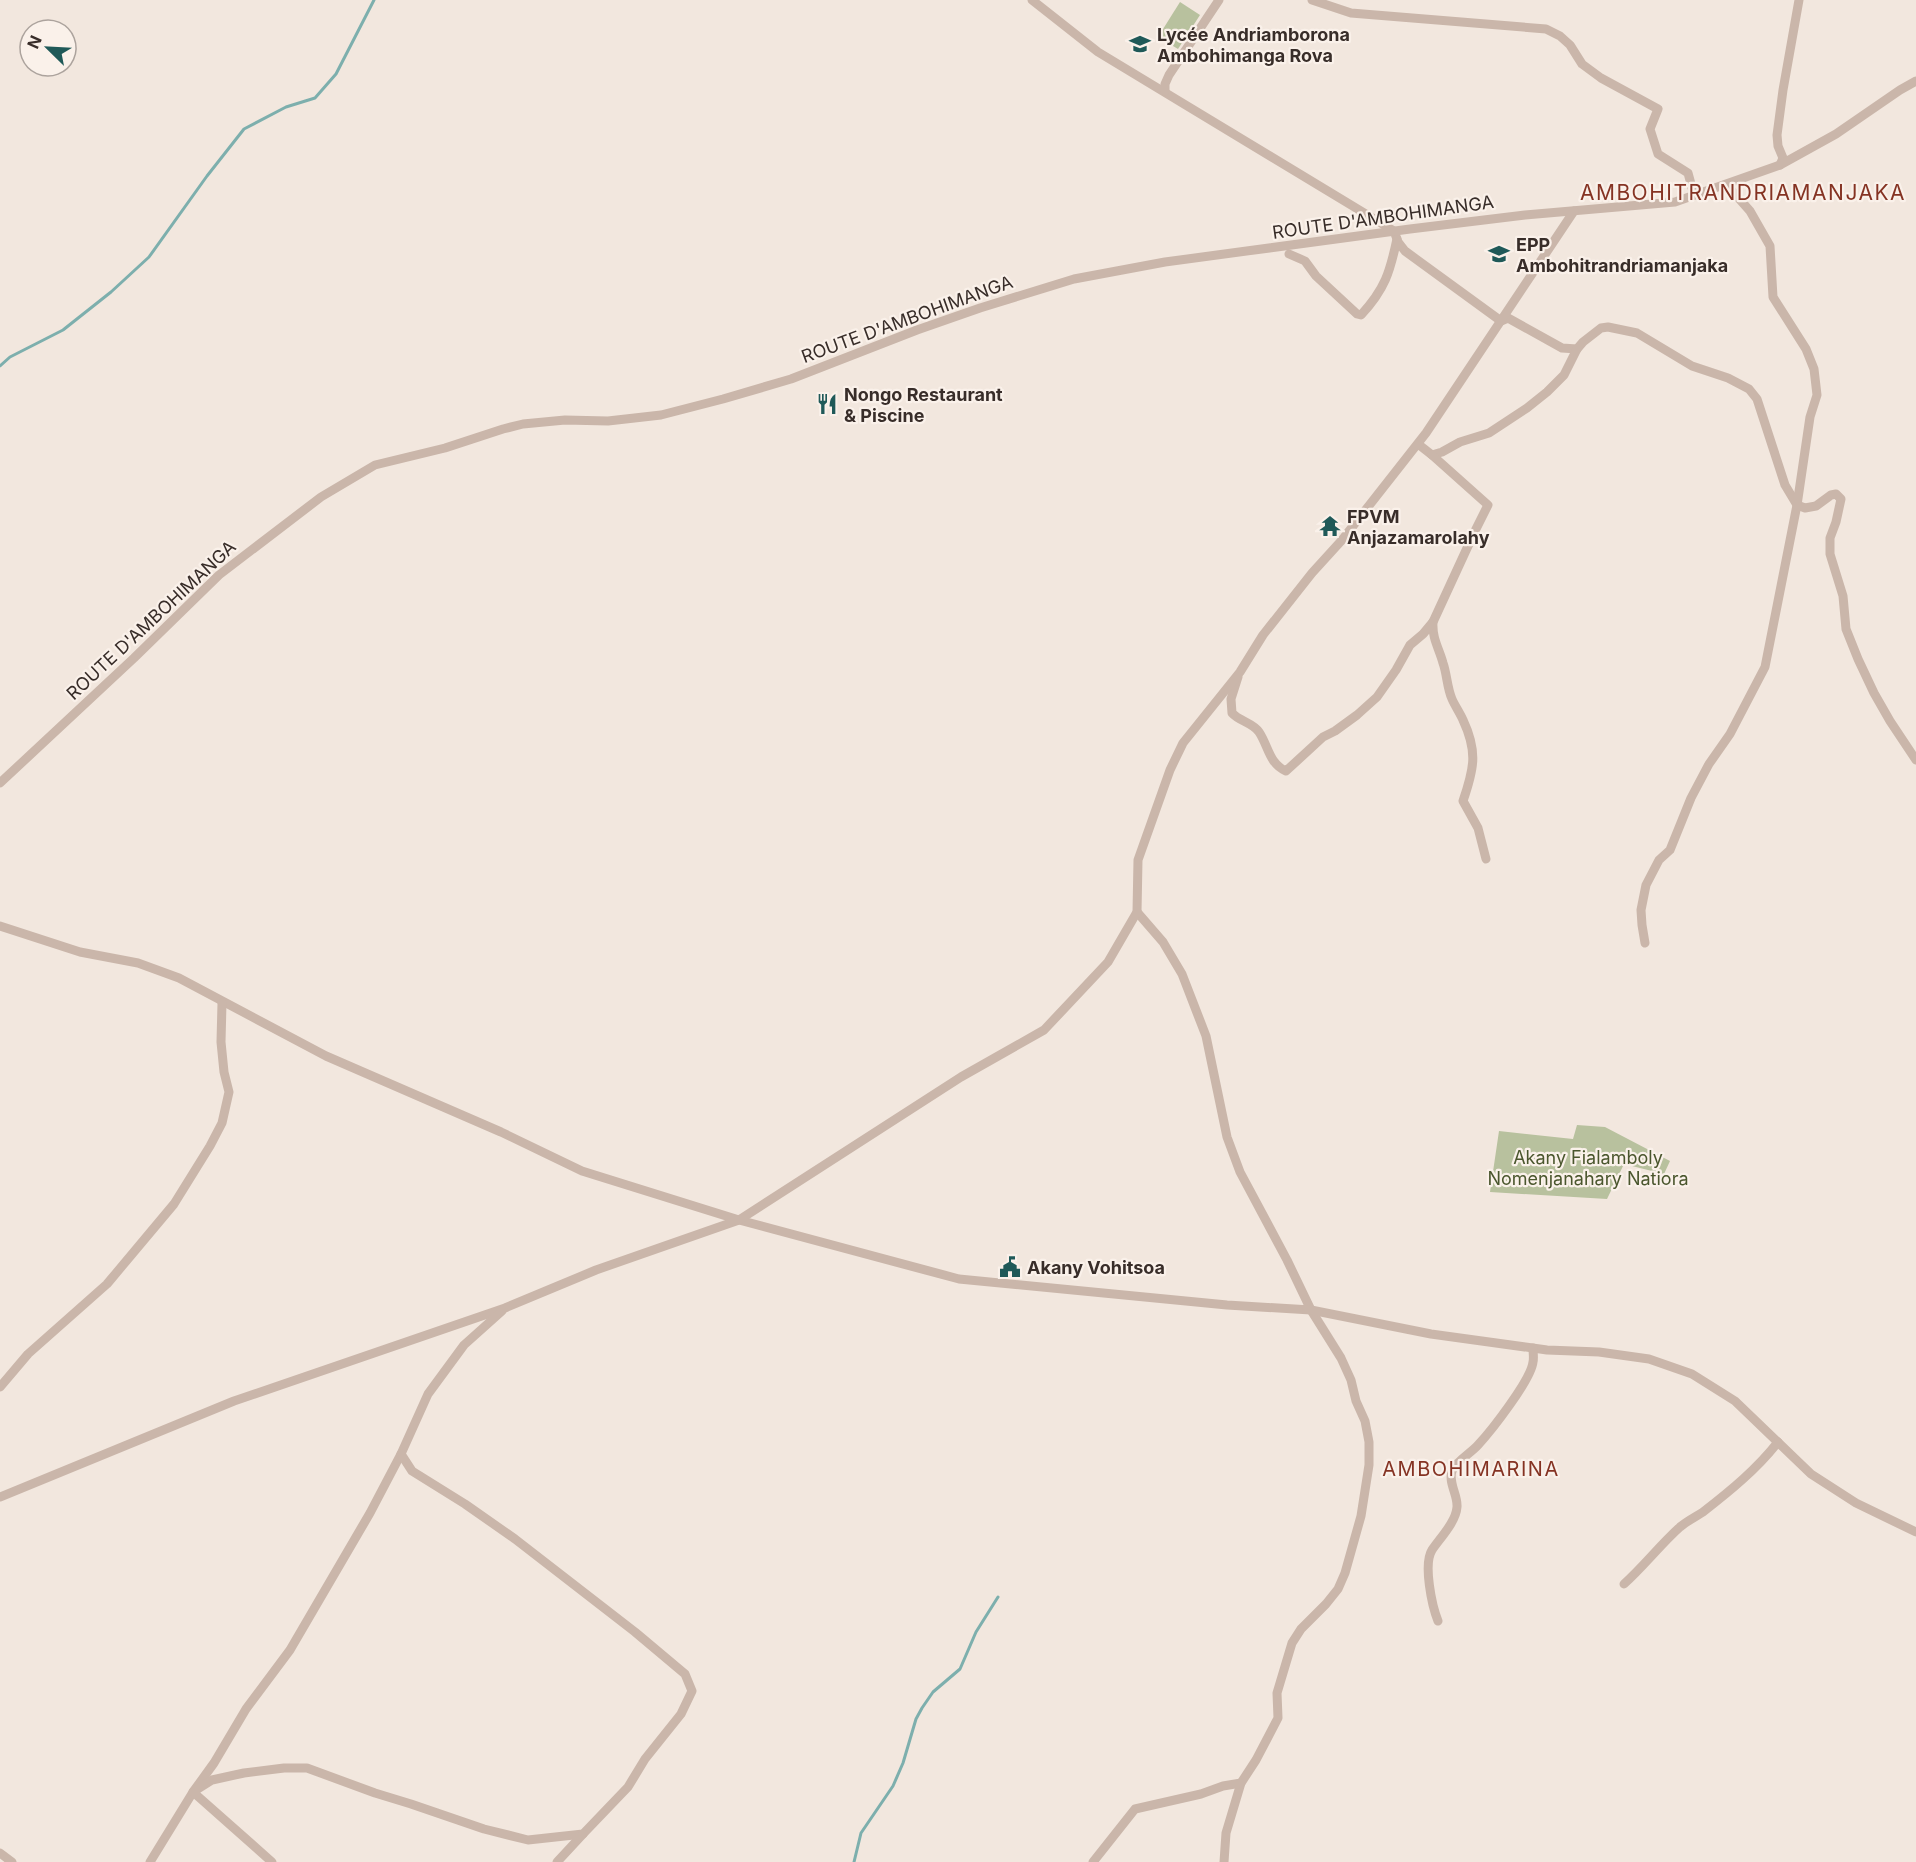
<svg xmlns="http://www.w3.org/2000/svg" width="1916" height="1862" font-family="Inter,sans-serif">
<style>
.green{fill:#b8c19e}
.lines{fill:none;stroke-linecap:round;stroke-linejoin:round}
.stream{stroke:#7dafad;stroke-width:3}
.minor{stroke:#cab6aa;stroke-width:9}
.labels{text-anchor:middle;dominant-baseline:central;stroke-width:4.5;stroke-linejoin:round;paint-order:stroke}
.poi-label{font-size:18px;font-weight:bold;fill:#382d29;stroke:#faf1ea;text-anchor:start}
.street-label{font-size:18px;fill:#382d29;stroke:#faf1ea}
.park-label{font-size:18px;fill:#4a562d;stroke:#faf1ea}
.neighbourhood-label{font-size:20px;letter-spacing:1.5px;fill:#853323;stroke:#faf1ea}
.quarter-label{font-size:21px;letter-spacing:1.5px;fill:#853323;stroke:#faf1ea}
</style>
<rect width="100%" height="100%" fill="#f2e7de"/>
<g class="green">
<polygon points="1180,2 1200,15 1178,49 1158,37"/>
<polygon points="1577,1125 1605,1127 1670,1161 1664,1174 1624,1164 1607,1199 1490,1192 1499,1131 1573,1139"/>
</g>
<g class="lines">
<g class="stream">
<polyline points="0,366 10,357 63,330 111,292 149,257 207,176 244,129 286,107 315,98 336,74 374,0"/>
<polyline points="854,1862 861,1833 893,1786 903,1763 916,1719 922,1708 933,1692 960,1669 976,1632 998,1597"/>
</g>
<g class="minor">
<polyline points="1032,0 1098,52 1394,231 1398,242 1405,251 1501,321 1508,318 1562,348 1577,349"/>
<polyline points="1312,0 1351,13 1546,29 1560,36 1570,45 1582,64 1601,78 1658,109 1650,129 1658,154 1688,173 1694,195"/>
<polyline points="1165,91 1165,84 1169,75 1219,0"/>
<polyline points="1780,165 1783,158 1778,146 1777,135 1783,90 1799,0"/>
<path d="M 1289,254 L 1305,261 L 1316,276 L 1357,314 L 1361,315 C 1385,289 1390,272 1397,239"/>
<polyline points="1418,444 1432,455 1442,452 1460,442 1489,433 1527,408 1547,392 1564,375 1577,349 1583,342 1601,328 1608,327 1637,333 1692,366 1728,378 1749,389 1757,399 1785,485 1797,505 1805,508 1816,506 1831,495 1836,494 1841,499 1836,522 1830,538 1830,554 1843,596 1846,629 1858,659 1874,693 1890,721 1916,760"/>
<path d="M 1432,455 L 1488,505 L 1474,533 L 1433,622 C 1432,639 1439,648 1443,663 C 1447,674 1447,688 1452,699 C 1455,706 1460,713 1463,720 C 1478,752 1474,769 1463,801 L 1478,828 L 1486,859"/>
<path d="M 1238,677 L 1231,699 L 1232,713 C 1239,721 1253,723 1259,732 C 1268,745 1269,764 1286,771 L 1323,737 L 1335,731 L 1357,715 L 1377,697 L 1396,670 L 1410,645 L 1423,634 L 1433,622"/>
<polyline points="0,783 134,658 219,575 321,497 375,465 445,448 503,429 523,424 565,420 608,421 661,415 723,399 791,379 917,330 980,308 1074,279 1165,262 1410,229 1525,215 1675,202 1780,165 1836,134 1900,90 1916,81"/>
<polyline points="1137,912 1163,942 1182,974 1206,1036 1227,1137 1240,1172 1287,1260 1311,1310 1341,1358 1351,1380 1356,1401 1365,1421 1369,1442 1369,1465 1361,1516 1345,1573 1338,1589 1326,1604 1301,1629 1292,1643 1277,1693 1278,1718 1256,1760 1241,1783 1226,1833 1224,1862"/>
<polyline points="0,926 80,952 138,963 179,978 326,1056 501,1132 582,1171 739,1220 959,1279 1227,1305 1311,1310 1431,1334 1547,1350 1599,1352 1649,1359 1692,1374 1735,1401 1811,1474 1856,1503 1916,1532"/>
<polyline points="1645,943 1642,925 1641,910 1646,885 1659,860 1670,850 1691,798 1709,764 1730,734 1765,667 1797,505 1810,417 1817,395 1814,369 1806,349 1773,297 1770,246 1750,211 1727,185"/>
<polyline points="0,1387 28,1354 107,1284 174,1204 210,1146 222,1123 229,1092 224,1072 221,1042 222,1003"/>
<polyline points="0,1497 234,1401 505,1308 596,1270 739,1220 961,1077 1044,1030 1108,962 1137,912 1138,860 1170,770 1183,743 1240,672 1263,635 1312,573 1342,540 1426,433 1574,211"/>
<path d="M 1624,1584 C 1644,1566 1660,1545 1680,1527 C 1687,1521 1695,1517 1703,1512 C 1730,1491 1757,1469 1778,1442"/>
<path d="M 1438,1621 C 1432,1606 1423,1564 1432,1550 C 1440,1538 1456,1522 1457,1507 C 1458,1495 1448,1483 1452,1471 C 1457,1460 1470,1454 1478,1445 C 1491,1431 1531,1380 1533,1362 C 1534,1358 1533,1353 1533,1348"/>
<polyline points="0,1853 12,1862"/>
<polyline points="150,1862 193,1792 214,1763 246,1709 290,1650 370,1513 401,1454 428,1394 464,1345 502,1311"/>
<polyline points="272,1862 193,1792 212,1780 244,1773 284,1768 307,1768 375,1793 411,1804 484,1829 528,1840 583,1834 628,1787 645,1759 681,1714 692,1691 685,1674 635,1632 515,1539 465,1504 412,1471 401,1454"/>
<polyline points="557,1862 583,1834"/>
<polyline points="1093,1862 1135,1809 1201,1794 1223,1786 1241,1783"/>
</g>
</g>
<defs>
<symbol id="school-bare" viewBox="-9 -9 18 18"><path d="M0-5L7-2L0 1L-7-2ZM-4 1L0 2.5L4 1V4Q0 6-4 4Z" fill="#1f5958" stroke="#faf1ea" stroke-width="2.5" paint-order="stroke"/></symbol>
<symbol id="restaurant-bare" viewBox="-9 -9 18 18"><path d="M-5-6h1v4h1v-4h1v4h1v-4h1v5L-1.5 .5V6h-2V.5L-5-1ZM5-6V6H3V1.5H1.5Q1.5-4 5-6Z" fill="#1f5958" stroke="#faf1ea" stroke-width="2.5" paint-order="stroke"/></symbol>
<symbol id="temple-bare" viewBox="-9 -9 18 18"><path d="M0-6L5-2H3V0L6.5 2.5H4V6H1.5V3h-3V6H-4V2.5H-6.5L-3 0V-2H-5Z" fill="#1f5958" stroke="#faf1ea" stroke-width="2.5" paint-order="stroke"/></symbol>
<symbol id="civic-bare" viewBox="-9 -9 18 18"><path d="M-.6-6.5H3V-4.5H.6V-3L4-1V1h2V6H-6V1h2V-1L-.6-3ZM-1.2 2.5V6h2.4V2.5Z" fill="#1f5958" stroke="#faf1ea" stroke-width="2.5" paint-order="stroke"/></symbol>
</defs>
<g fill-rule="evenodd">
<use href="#school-bare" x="1125" y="29" width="30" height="30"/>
<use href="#school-bare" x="1484" y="239" width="30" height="30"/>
<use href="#restaurant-bare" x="812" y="389" width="30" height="30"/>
<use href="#temple-bare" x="1315" y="511" width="30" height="30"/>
<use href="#civic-bare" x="995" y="1252" width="30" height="30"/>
</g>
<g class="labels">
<g class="poi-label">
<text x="1157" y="34">Lycée Andriamborona<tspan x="1157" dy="21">Ambohimanga Rova</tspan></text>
<text x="1516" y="244">EPP<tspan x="1516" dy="21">Ambohitrandriamanjaka</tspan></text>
<text x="844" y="394">Nongo Restaurant<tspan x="844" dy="21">&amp; Piscine</tspan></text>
<text x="1347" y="516">FPVM<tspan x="1347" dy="21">Anjazamarolahy</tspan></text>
<text x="1027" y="1267">Akany Vohitsoa</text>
</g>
<g class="street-label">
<text transform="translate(1383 217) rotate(-8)">ROUTE D'AMBOHIMANGA</text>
<text transform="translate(907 319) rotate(-20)">ROUTE D'AMBOHIMANGA</text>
<text transform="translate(151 620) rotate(-43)">ROUTE D'AMBOHIMANGA</text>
</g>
<g class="park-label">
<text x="1588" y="1157">Akany Fialamboly<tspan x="1588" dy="21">Nomenjanahary Natiora</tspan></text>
</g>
<g class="neighbourhood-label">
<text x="1471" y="1469">AMBOHIMARINA</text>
</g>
<g class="quarter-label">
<text x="1743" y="192">AMBOHITRANDRIAMANJAKA</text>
</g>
</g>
<g transform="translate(48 48) rotate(294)"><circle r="28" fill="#faf1ea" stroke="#aca39d" stroke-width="1.5"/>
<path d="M0-4.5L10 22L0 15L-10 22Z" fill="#1f5958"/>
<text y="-9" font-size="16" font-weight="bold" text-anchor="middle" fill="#382d29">N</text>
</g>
</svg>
